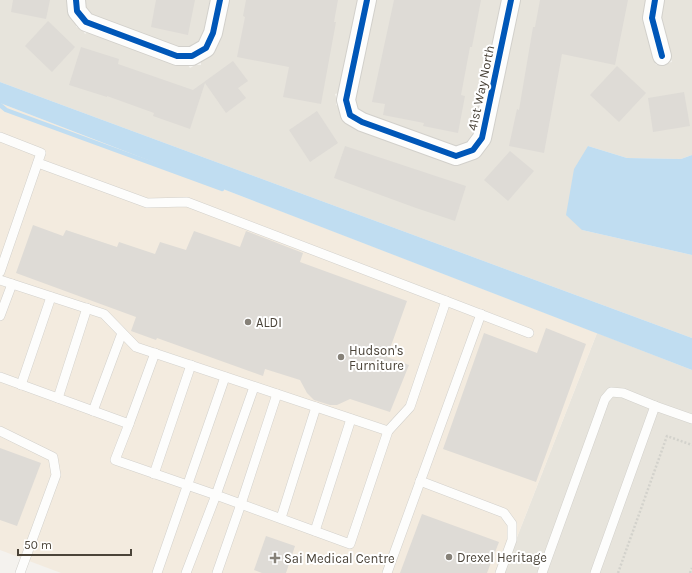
<svg xmlns="http://www.w3.org/2000/svg" width="692" height="573" font-family="Karla,sans-serif">
<style>
.residential{fill:#e7e4dc}
.commercial{fill:#f3ebdf}
.water{fill:#c0ddf1}
.lines{fill:none;stroke-linecap:round;stroke-linejoin:round}
.stream{stroke:#c0ddf1;stroke-width:4.5}
.building{fill:#dedbd6}
.lane-casing{stroke:#d2d0cb;stroke-width:10}
.street-casing{stroke:#d2d0cb;stroke-width:20}
.path{stroke:#d3d2cc;stroke-width:2.5;stroke-dasharray:2 2;stroke-linecap:butt}
.lane{stroke:#fdfdfc;stroke-width:9}
.street{stroke:#fdfdfc;stroke-width:18}
.cycleway-casing{stroke:#fff;stroke-width:8}
.cycleway{stroke:#0057b8;stroke-width:6}
.poi-dot{fill:#868178;stroke:#fff;stroke-width:1.5}
.labels{text-anchor:middle;dominant-baseline:central;stroke-width:4;stroke-linejoin:round;paint-order:stroke}
.street-label{font-size:13px;fill:#4b4439;stroke:#fff}
.poi-label{font-size:13px;fill:#4b4439;stroke:#fff;text-anchor:start}
</style>
<rect width="100%" height="100%" fill="#f4f2ee"/>
<g class="residential">
<polygon points="0,0 68,0 77,23 76,27 82,29 85,34 88,32 188,65 190,68 195,65 201,65 201,62 214,52 220,37 228,0 358,0 339,93 335,94 337,100 336,105 459,164 476,159 489,143 519,0 647,0 644,20 656,65 672,62 661,19 664,0 692,0 692,155 681,159 627,158 588,146 582,230 692,255 692,338 0,82"/>
<polygon points="84,0 211,0 205,29 200,42 189,48 177,48 91,15 85,8"/>
<polygon points="375,0 502,0 475,133 468,143 455,147 365,115 356,110 354,101"/>
<polygon points="597,333 692,370 692,573 503,573"/>
</g>
<polygon class="commercial" points="0,103 597,333 503,573 61,573 0,550"/>
<g class="water">
<polygon points="0,82 692,338 692,370 0,103"/>
<polygon points="588,146 627,158 681,159 692,155 692,255 582,230 566,215 574,169"/>
</g>
<g class="lines">
<polyline class="stream" points="0,105 6,110 222,189"/>
</g>
<g class="building">
<polygon points="13,0 50,0 46,19 11,12"/>
<polygon points="156,0 195,0 188,35 151,27"/>
<polygon points="246,0 338,0 334,22 336,22 321,104 283,97 289,67 237,57 245,17 243,16"/>
<polygon points="394,0 481,0 472,47 470,47 461,95 465,96 458,133 423,126 424,123 383,115 385,104 372,102"/>
<polygon points="540,0 628,0 615,65 562,54 544,153 509,146 517,109 519,110 533,27 535,27"/>
<polygon points="48,21 75,47 52,72 25,46"/>
<polygon points="81,47 119,59 118,64 193,90 233,61 248,81 238,88 246,98 226,113 205,83 190,129 153,116 154,113 107,96 107,97 69,85"/>
<polygon points="617,66 646,93 619,122 590,95"/>
<polygon points="684,92 690,126 653,132 648,98"/>
<polygon points="317,111 338,143 310,162 289,130"/>
<polygon points="345,146 466,186 455,221 416,208 334,178"/>
<polygon points="510,151 534,171 508,201 484,180"/>
<polygon points="33,225 63,236 66,230 117,247 119,242 155,254 160,242 186,250 194,231 240,247 246,231 303,253 300,262 407,301 387,357 409,365 390,412 350,399 337,405 330,405 314,400 307,393 300,380 265,369 263,376 157,338 156,340 131,331 136,317 16,273"/>
<polygon points="546,328 586,344 536,482 443,449 484,333 537,353"/>
<polygon points="0,448 41,463 17,526 0,520"/>
<polygon points="422,514 499,542 487,573 400,573"/>
<polygon points="266,536 295,546 286,573 262,573 254,570"/>
</g>
<g class="lines">
<defs>
<g id="lane">
<polyline points="0,137 41,153 0,272"/>
<polyline points="38,163 147,203 187,202 446,301 410,407 388,431 350,544 216,495 254,387"/>
<polyline points="0,280 104,314 136,347 388,431"/>
<polyline points="446,301 529,333"/>
<polyline points="0,316 12,284"/>
<polyline points="0,377 129,424 115,460 216,495 186,573"/>
<polyline points="21,385 51,297"/>
<polyline points="58,398 87,308"/>
<polyline points="93,411 122,333"/>
<polyline points="129,424 155,353"/>
<polyline points="0,431 53,457 56,475 20,573"/>
<polyline points="154,474 191,365"/>
<polyline points="420,481 504,513 512,524 512,540 500,573"/>
<polyline points="281,518 316,407"/>
<polyline points="315,531 351,419"/>
<polyline points="157,573 225,377"/>
<polyline points="217,573 241,504 277,394"/>
<polyline points="387,573 481,314"/>
<polyline points="542,573 605,399 611,392 623,393 655,406"/>
<polyline points="595,573 655,406 692,419"/>
</g>
<g id="street">
<polyline points="76,0 77,11 86,22 177,56 192,56 206,48 213,33 220,0"/>
<polyline points="367,0 346,100 350,115 362,122 456,156 473,150 482,138 511,0"/>
<polyline points="655,0 652,18 662,56"/>
</g>
</defs>
<use href="#lane" class="lane-casing"/>
<use href="#street" class="street-casing"/>
<g class="path">
<polyline points="618,573 667,436 692,445"/>
<polyline points="690,573 692,568"/>
</g>
<use href="#lane" class="lane"/>
<use href="#street" class="street"/>
<defs>
<g id="cycleway">
<polyline points="76,0 77,11 86,22 177,56 192,56 206,48 213,33 220,0"/>
<polyline points="367,0 346,100 350,115 362,122 456,156 473,150 482,138 511,0"/>
<polyline points="655,0 652,18 662,56"/>
</g>
</defs>
<use href="#cycleway" class="cycleway-casing"/>
<use href="#cycleway" class="cycleway"/>
</g>
<g class="poi-dot">
<circle cx="248" cy="322" r="4"/>
<circle cx="341" cy="357" r="4"/>
<circle cx="449" cy="557" r="4"/>
<path d="M273 552h4v4h4v4h-4v4h-4v-4h-4v-4h4z"/>
</g>
<g class="labels">
<g class="street-label">
<text transform="translate(481 88) rotate(-78)">41st Way North</text>
</g>
<g class="poi-label">
<text x="256" y="322">ALDI</text>
<text x="349" y="350">Hudson's<tspan x="349" dy="15">Furniture</tspan></text>
<text x="457" y="557">Drexel Heritage</text>
<text x="284" y="558">Sai Medical Centre</text>
</g>
</g>
<path d="M18 549v6h113v-6" fill="none" stroke="#4b4439" stroke-width="2"/>
<text x="24" y="549" font-size="12" fill="#4b4439" stroke="#ffffff" stroke-width="3" paint-order="stroke">50 m</text>
</svg>
